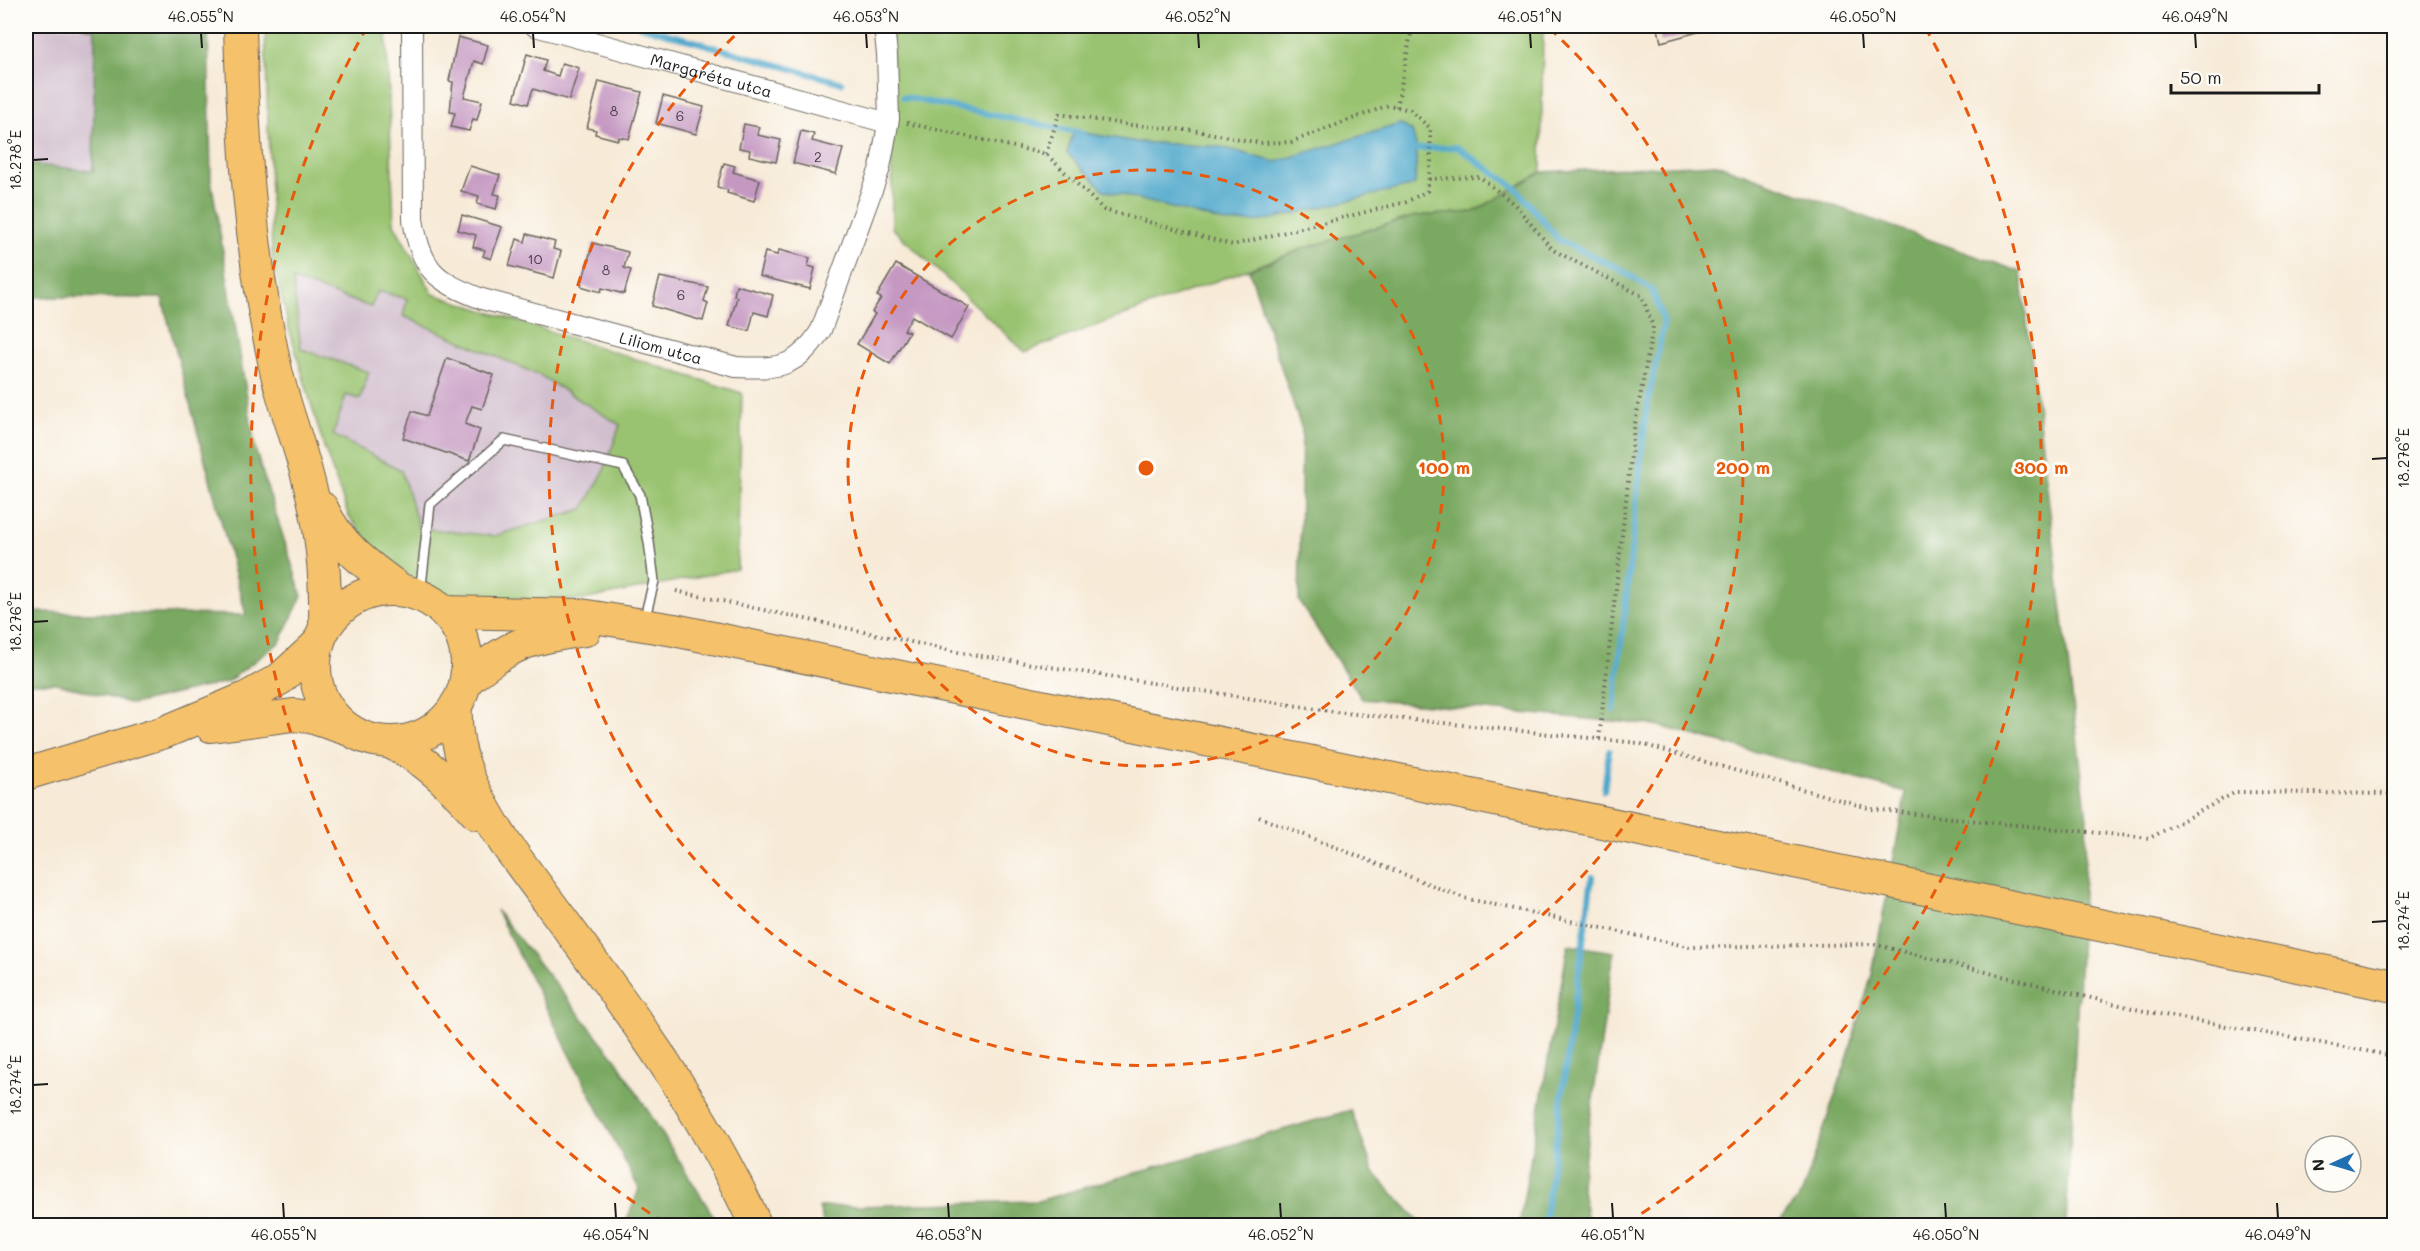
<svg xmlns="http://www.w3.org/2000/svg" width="2420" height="1251" font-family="Mali,sans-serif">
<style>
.industrial{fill:#d0bdcd}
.green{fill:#99c36f;stroke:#5a7046;stroke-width:1.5;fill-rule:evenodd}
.forest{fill:#7aa962;stroke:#4b623f;stroke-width:1.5}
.water{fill:#4fa8cc;stroke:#366274;stroke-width:1.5}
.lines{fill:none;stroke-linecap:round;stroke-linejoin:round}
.stream{stroke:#4fa8cc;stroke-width:6}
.building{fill:#c598c2}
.lane-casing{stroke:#69645d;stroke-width:12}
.street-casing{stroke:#69645d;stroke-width:22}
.primary-casing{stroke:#69645d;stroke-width:34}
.path{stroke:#69645d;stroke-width:4;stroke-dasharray:1.5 4.5;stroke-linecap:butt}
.lane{stroke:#fff;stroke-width:9}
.street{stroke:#fff;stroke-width:20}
.primary{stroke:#f5c16b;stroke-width:32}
.ticks{fill:none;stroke:#1c1c1c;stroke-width:2}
.ring{fill:none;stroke:#e8590c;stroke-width:3;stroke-dasharray:10 8}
.labels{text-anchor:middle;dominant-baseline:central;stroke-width:6;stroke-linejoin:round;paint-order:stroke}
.number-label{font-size:14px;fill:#463b46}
.street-label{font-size:16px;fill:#1c1c1c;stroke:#fdfcf7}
.centre{fill:#e8590c;stroke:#fdfcf7;stroke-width:3}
.ring-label{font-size:18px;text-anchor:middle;font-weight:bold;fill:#e8590c;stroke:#fdfcf7;stroke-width:6;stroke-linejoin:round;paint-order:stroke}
.neatline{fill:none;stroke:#1c1c1c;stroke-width:2}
.ticks-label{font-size:15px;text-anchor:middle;fill:#1c1c1c}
</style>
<rect width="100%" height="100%" fill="#fdfcf7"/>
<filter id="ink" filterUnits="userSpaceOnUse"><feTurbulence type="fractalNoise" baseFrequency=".0167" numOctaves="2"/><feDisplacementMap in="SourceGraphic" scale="12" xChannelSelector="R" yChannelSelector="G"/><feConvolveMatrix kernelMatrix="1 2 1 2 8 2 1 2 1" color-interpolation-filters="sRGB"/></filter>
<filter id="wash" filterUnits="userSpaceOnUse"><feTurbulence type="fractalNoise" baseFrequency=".008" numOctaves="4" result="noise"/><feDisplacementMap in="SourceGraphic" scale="24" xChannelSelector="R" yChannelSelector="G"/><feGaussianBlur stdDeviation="1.35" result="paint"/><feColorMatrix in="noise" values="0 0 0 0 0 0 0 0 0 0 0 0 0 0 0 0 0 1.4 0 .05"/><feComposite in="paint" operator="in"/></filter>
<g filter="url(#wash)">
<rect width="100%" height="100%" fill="#f7ead7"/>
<g class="industrial">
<polygon points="26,26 81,26 95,30 93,171 26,164"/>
<polygon points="293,279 370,307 378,291 407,299 403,316 541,376 620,425 603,473 583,509 494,536 419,528 401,470 333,435 346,395 301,350"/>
</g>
<g class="green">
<path d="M 265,26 L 386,26 L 394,224 L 433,294 L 742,393 L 737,569 L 582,600 L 450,598 L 388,564 L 349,517 L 324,447 L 289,329 L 272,256 ZM 293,280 L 371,307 L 378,291 L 407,299 L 403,316 L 541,376 L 620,425 L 603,473 L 583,509 L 494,536 L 419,528 L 401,470 L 333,435 L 346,395 L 360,399 L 369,372 L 301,349 Z"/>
<path d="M 891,26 L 1543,26 L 1541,172 L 1474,212 L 1416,216 L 1305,248 L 1025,352 L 892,228 ZM 1074,131 L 1137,142 L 1221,147 L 1275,162 L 1334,146 L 1228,223 L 1067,153 Z"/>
</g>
<g class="forest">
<polygon points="81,26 208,26 211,179 256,452 302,596 280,642 227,682 133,704 56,683 26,683 26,612 246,615 162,298 26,297 26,164 93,171 95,30"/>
<polygon points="1716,164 2021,272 2087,819 2066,1225 1776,1225 1802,1194 1848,1056 1872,974 1906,792 1655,725 1362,699 1299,601 1302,430 1249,270 1305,248 1416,216 1474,212 1541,172"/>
<polygon points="496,910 617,1061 719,1225 625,1225 639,1189"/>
<polygon points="1568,945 1614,952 1581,1184 1589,1225 1519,1225"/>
<polygon points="1351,1110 1374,1173 1423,1225 824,1226 819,1207 1038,1201"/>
</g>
<polygon class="water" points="1400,124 1412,131 1417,148 1415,185 1263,221 1228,223 1104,190 1067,153 1074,131 1137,142 1221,147 1275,162"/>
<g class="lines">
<g class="stream">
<polyline points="640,26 842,83"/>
<polyline points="903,97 1082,133"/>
<polyline points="1411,149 1457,147 1516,188 1559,240 1618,268 1652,290 1664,322 1646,412 1614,710"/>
<polyline points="1604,791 1609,751"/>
<polyline points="1544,1226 1592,877"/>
</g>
</g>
<g id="blocks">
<g class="building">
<polygon points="1657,26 1720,26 1661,42"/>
<polygon points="458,37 488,45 483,64 474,61 464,97 482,101 477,120 473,119 469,131 451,127 455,113 450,112 453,82 449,81"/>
<polygon points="527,54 546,60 543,71 558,76 562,63 579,68 569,100 533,89 528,104 514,100"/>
<polygon points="599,81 642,92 629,139 619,137 618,140 595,134 596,130 587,128"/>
<polygon points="663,96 704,107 696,134 656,123"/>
<polygon points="744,124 759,127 757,135 781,140 776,162 749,156 750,150 739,148"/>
<polygon points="801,131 814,134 812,141 843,149 836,174 793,163"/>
<polygon points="724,163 735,166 733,172 760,180 754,201 727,193 728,190 717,187"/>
<polygon points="470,166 500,175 494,194 500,195 496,209 477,204 479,196 461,191"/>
<polygon points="462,215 502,227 491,259 483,256 485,250 473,247 476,235 458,230"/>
<polygon points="527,234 555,242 553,249 561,251 554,278 509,266 517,239 525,242"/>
<polygon points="593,243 628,252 624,268 631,270 624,294 602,288 601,292 581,286"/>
<polygon points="779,250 810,258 808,266 815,268 810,289 759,276 765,252 777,255"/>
<polygon points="896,264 969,307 951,339 912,316 904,330 909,332 890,364 857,344 875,314 872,312 881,298 877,296"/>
<polygon points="660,277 708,287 704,301 708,303 703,321 652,306"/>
<polygon points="736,285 773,295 768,316 754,312 749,331 729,326 737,297 734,296"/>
<polygon points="447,358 494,375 482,409 472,406 465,424 480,430 469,461 403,438 412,411 427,416"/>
</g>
</g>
</g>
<g filter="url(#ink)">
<use href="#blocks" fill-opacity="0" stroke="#69645d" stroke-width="1.5"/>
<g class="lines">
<defs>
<polyline id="lane" points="420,595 430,504 504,440 623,466 640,495 649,542 654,581 644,621"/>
<g id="street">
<path id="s1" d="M 412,26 L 413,219 C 421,270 435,281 482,299 L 736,367 C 779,369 797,368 821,330 L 880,168 L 889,119 L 887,54 L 884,26"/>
<path id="s2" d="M 535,26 L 888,123"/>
</g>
<g id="primary">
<path d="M 240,26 C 243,138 250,250 274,361 C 282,401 298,439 308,479 C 322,527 326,577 325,627"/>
<path d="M 322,508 C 339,546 368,566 401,590"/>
<circle cx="391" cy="666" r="76"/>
<polyline points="445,612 581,615 674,630 2394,986"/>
<path d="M 466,681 C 510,643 528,639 585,630"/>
<path d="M 456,705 C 453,760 477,798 505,843 C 595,966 693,1086 756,1226"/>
<polyline points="211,726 293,715 311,717 347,729"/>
<path d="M 391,743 C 426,759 451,786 477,814"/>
<polyline points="26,774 165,732 246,698 280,679 318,644"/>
</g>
</defs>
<use href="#lane" class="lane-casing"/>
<use href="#street" class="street-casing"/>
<use href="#primary" class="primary-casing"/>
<g class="path">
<polyline points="1397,107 1411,33 1422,26"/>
<polyline points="907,123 1046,154 1104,210 1233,245 1406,202 1427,191 1431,161 1430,128 1410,110 1389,105 1291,142 1260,143 1198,131 1131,125 1059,114 1046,154"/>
<polyline points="1429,179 1480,177 1515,205 1553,250 1642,296 1653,327 1634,429 1599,739"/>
<polyline points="676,591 962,653 1336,712 1638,743 1872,809 1977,821 2150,838 2236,792 2394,794"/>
<polyline points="1259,817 1464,898 1690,947 1873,944 2148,1012 2394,1056"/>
</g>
<use href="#lane" class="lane"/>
<use href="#street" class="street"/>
<use href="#primary" class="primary"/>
</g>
</g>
<path class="ticks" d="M 201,33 L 202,48M 533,33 L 534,48M 866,33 L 867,48M 1198,33 L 1199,48M 1530,33 L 1531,48M 1863,33 L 1864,48M 2195,33 L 2196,48M 33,160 L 48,159M 2372,459 L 2387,458M 33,622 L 48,621M 2372,922 L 2387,921M 33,1085 L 48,1084M 283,1203 L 284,1218M 615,1203 L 616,1218M 948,1203 L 949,1218M 1280,1203 L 1281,1218M 1612,1203 L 1613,1218M 1945,1203 L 1946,1218M 2277,1203 L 2278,1218"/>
<g class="ring">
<circle cx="1146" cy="468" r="298"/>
<path d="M1549 28A597 597 0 1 1 743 28"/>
<path d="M665 1223A895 895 0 0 1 367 27M1925 27A895 895 0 0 1 1627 1223"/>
</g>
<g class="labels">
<g class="number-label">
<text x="614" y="110">8</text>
<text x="680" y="115">6</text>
<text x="818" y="156">2</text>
<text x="535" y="258">10</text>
<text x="606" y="269">8</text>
<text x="681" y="294">6</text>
</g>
<g class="street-label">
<text stroke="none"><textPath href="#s2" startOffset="183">Margaréta utca</textPath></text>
<text stroke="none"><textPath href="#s1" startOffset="492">Liliom utca</textPath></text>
</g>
</g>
<circle cx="1146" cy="468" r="9" class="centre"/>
<g class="ring-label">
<text x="1444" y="474">100 m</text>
<text x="1743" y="474">200 m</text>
<text x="2041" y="474">300 m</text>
</g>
<rect width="2420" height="1251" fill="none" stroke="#fdfcf7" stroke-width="66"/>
<g transform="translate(2333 1164) rotate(266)"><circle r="28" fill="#fdfcf7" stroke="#a3a29f" stroke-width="1.5"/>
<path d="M0-4.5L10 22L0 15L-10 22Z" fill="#1f6fb2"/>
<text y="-9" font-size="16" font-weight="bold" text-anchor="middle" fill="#1c1c1c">N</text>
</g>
<path d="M2171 84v9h148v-9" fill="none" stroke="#1c1c1c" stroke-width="3"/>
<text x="2180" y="84" font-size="18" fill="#1c1c1c" stroke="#fdfcf7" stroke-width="4.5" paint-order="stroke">50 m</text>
<rect x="33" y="33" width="2354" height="1185" class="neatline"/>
<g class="ticks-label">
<text x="201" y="22">46.055°N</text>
<text x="533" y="22">46.054°N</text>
<text x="866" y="22">46.053°N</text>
<text x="1198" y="22">46.052°N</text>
<text x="1530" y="22">46.051°N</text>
<text x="1863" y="22">46.050°N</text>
<text x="2195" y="22">46.049°N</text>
<text transform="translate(16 160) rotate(-90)" y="5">18.278°E</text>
<text transform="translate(2404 458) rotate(-90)" y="5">18.276°E</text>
<text transform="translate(16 622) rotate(-90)" y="5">18.276°E</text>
<text transform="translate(2404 921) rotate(-90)" y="5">18.274°E</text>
<text transform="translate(16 1085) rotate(-90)" y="5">18.274°E</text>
<text x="284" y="1240">46.055°N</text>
<text x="616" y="1240">46.054°N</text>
<text x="949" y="1240">46.053°N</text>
<text x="1281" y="1240">46.052°N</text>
<text x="1613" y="1240">46.051°N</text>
<text x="1946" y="1240">46.050°N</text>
<text x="2278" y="1240">46.049°N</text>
</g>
</svg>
